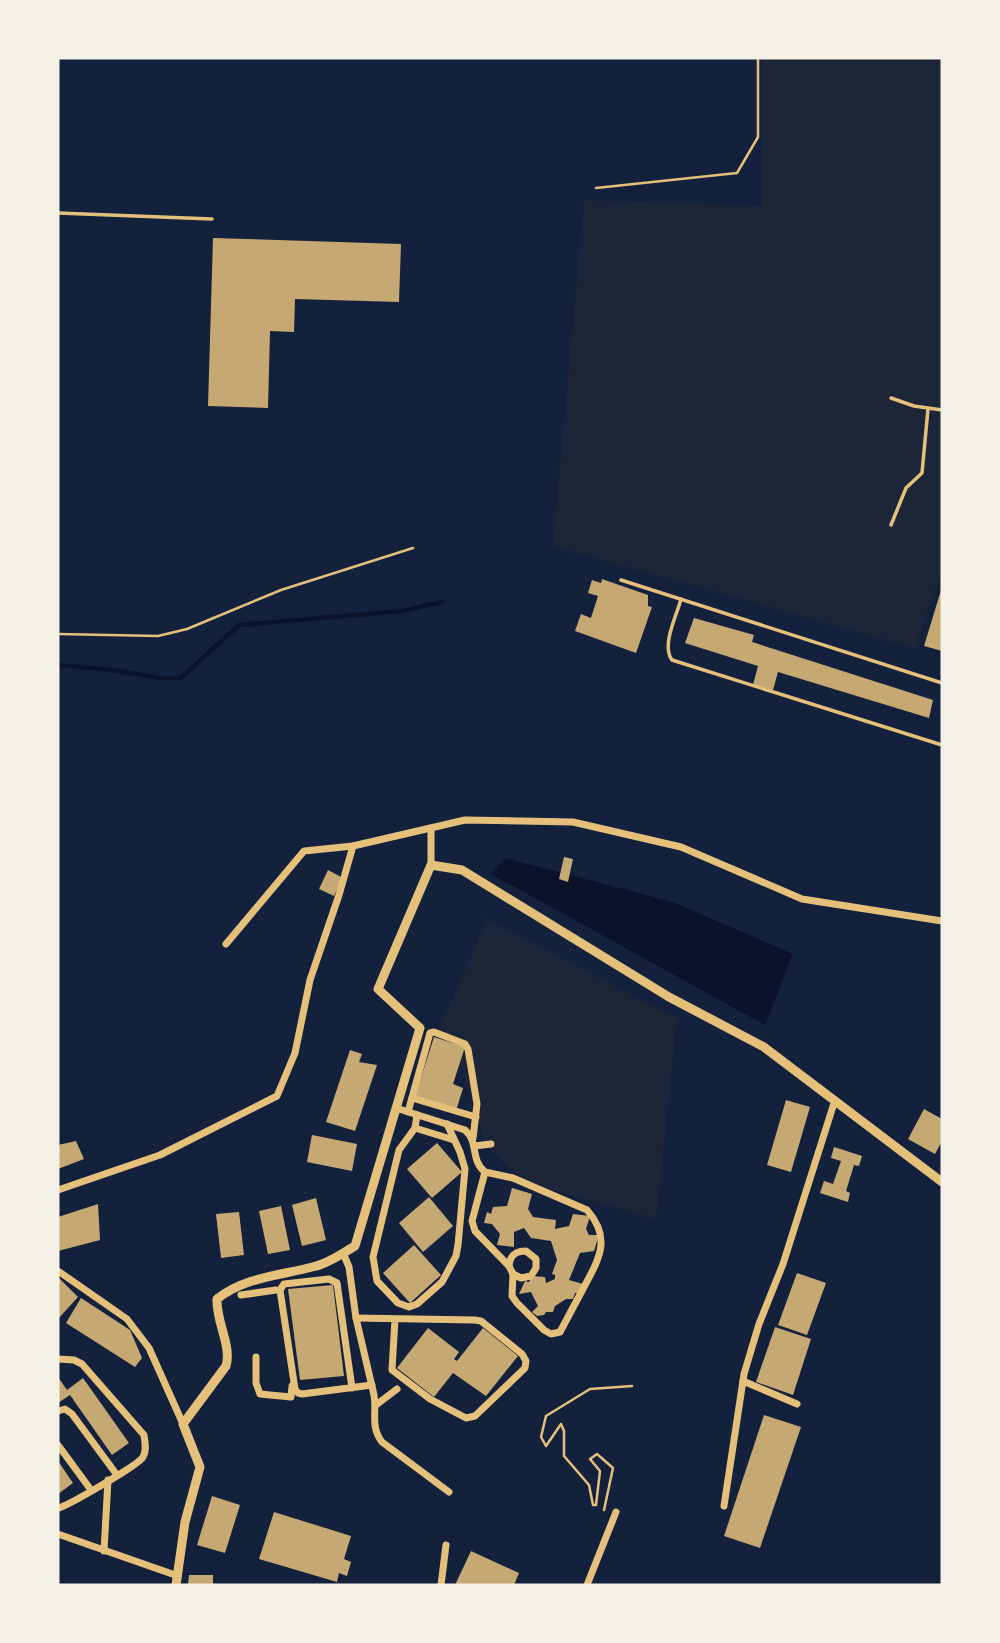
<svg xmlns="http://www.w3.org/2000/svg" width="1000" height="1643" font-family="'Public Sans',sans-serif">
<style>
.green{fill:#1d2539}
.water{fill:#0b132b}
.lines{fill:none;stroke-linecap:round;stroke-linejoin:round}
.stream{stroke:#0b132b;stroke-width:4.5}
.building{fill:#c6a872}
.path{stroke:#e5c07b;stroke-width:2.5}
.service{stroke:#e5c07b;stroke-width:3.5}
.minor{stroke:#e5c07b;stroke-width:7}
.tertiary{stroke:#e5c07b;stroke-width:9}
</style>
<rect width="100%" height="100%" fill="#14213d"/>
<g class="green">
<polygon points="763,58 942,58 942,571 915,648 553,546 584,200 762,206"/>
<polygon points="487,919 677,1018 656,1219 526,1183 486,1146 453,1037 439,1030"/>
</g>
<polygon class="water" points="505,858 673,902 793,954 765,1025 491,874"/>
<g class="lines">
<polyline class="stream" points="58,665 112,670 161,678 181,678 239,625 402,611 442,602"/>
</g>
<g class="building">
<polygon points="213,238 401,244 399,302 295,299 294,332 270,331 268,408 208,406"/>
<polygon points="602,579 648,595 648,606 652,607 636,653 575,631 581,614 591,618 598,596 588,593 592,580 601,583"/>
<polygon points="942,587 942,651 924,646"/>
<polygon points="694,618 754,635 752,642 933,700 929,718 778,672 773,690 753,685 758,666 685,643"/>
<polygon points="564,857 573,859 568,882 559,879"/>
<polygon points="328,870 343,878 334,896 319,889"/>
<polygon points="434,1037 465,1047 453,1084 463,1088 456,1111 415,1097"/>
<polygon points="350,1050 362,1054 359,1062 377,1065 355,1131 326,1122"/>
<polygon points="786,1100 810,1107 791,1172 767,1165"/>
<polygon points="924,1109 942,1119 942,1141 935,1154 908,1139"/>
<polygon points="312,1135 357,1144 352,1171 307,1162"/>
<polygon points="76,1141 84,1159 58,1169 58,1145"/>
<polygon points="437,1143 462,1172 432,1198 407,1169"/>
<polygon points="834,1147 862,1156 859,1166 854,1165 846,1191 850,1193 848,1202 820,1193 824,1181 833,1184 841,1161 831,1158"/>
<polygon points="512,1188 532,1194 528,1209 533,1217 556,1220 555,1229 569,1226 573,1214 590,1216 586,1229 589,1235 599,1235 594,1251 580,1253 569,1280 583,1284 578,1293 575,1293 573,1299 566,1299 555,1306 553,1312 546,1312 544,1315 537,1316 532,1312 538,1306 531,1292 519,1294 525,1281 529,1282 532,1276 545,1277 546,1283 555,1279 555,1275 552,1274 557,1260 551,1241 531,1238 524,1228 514,1232 514,1247 497,1245 500,1234 492,1224 484,1223 487,1212 491,1214 493,1207 507,1206"/>
<polygon points="429,1197 453,1226 423,1252 399,1223"/>
<polygon points="316,1198 326,1240 302,1246 292,1205"/>
<polygon points="98,1204 100,1240 58,1251 58,1217"/>
<polygon points="281,1206 290,1250 268,1254 259,1211"/>
<polygon points="239,1212 244,1255 221,1258 216,1214"/>
<polygon points="414,1245 441,1275 410,1303 383,1273"/>
<polygon points="797,1273 826,1283 807,1335 778,1325"/>
<polygon points="58,1277 78,1297 58,1319"/>
<polygon points="333,1285 344,1376 300,1380 288,1289"/>
<polygon points="81,1298 130,1330 142,1358 135,1367 66,1323"/>
<polygon points="775,1327 811,1339 793,1395 756,1382"/>
<polygon points="428,1328 459,1352 454,1359 457,1361 483,1328 518,1356 486,1396 453,1373 434,1397 397,1368"/>
<polygon points="58,1377 67,1390 83,1378 129,1443 112,1455 70,1395 58,1403"/>
<polygon points="764,1415 801,1427 760,1548 724,1536"/>
<polygon points="58,1461 73,1483 58,1494"/>
<polygon points="212,1496 240,1505 225,1553 197,1545"/>
<polygon points="274,1512 351,1536 344,1559 351,1562 347,1576 339,1573 337,1582 259,1559"/>
<polygon points="471,1551 519,1573 514,1585 455,1585"/>
<polygon points="189,1575 213,1575 213,1585 188,1585"/>
</g>
<g class="lines">
<g class="path">
<polyline points="596,188 737,173 758,137 758,58"/>
<polyline points="58,634 158,636 187,629 281,590 413,548"/>
<polyline points="604,1510 613,1468 597,1454 590,1459 600,1471 596,1505 593,1505 589,1485 564,1456 564,1431 561,1424 546,1446 541,1437 546,1416 590,1389 632,1386"/>
</g>
<g class="service">
<polyline points="58,213 212,219"/>
<polyline points="891,398 914,406 942,410"/>
<polyline points="891,525 906,488 922,473 928,409"/>
<polyline points="621,580 942,683"/>
<path d="M 681,599 C 677,615 661,645 672,660 L 942,745"/>
</g>
<g class="minor">
<polyline points="431,828 431,865"/>
<polyline points="226,944 304,851 353,846 465,820 573,822 681,847 802,899 942,921"/>
<polyline points="412,1098 476,1117"/>
<path d="M 396,1108 L 465,1130 C 479,1142 470,1160 485,1172 L 472,1221 L 475,1231 L 509,1266 L 513,1274 L 512,1296 L 517,1303 L 544,1330 L 551,1334 L 560,1332 C 568,1317 576,1302 584,1287 C 599,1259 612,1238 587,1210 L 513,1178 L 485,1172"/>
<polyline points="408,1112 430,1033 434,1032 465,1044 468,1049 477,1104 473,1138"/>
<polyline points="417,1115 415,1128 399,1150 373,1257 377,1281 398,1303 409,1307 417,1304 442,1282 456,1256 458,1245 465,1169 460,1152 447,1124"/>
<polyline points="415,1128 454,1140"/>
<polyline points="474,1146 491,1144"/>
<polyline points="58,1190 160,1155 277,1096 295,1053 310,980 339,895 353,846"/>
<path d="M 343,1253 L 349,1267 L 356,1318 L 374,1395 C 377,1413 370,1426 382,1442 L 449,1492"/>
<path d="M 509,1266 C 510,1256 515,1251 526,1251 L 536,1259 L 536,1268 L 531,1276 L 521,1278 L 513,1274"/>
<polyline points="58,1271 127,1319 149,1348 183,1424"/>
<polyline points="241,1295 276,1290"/>
<polyline points="356,1318 475,1320 481,1321 522,1354 526,1361 525,1368 475,1416 466,1418 430,1399 392,1370 395,1319"/>
<polyline points="256,1357 256,1383 260,1394 291,1397 292,1386"/>
<path d="M 58,1359 L 74,1360 L 82,1364 L 144,1435 C 145,1443 147,1450 143,1457 C 140,1464 66,1507 58,1508"/>
<polyline points="743,1381 797,1404"/>
<polyline points="352,1388 337,1283 329,1279 284,1284 280,1290 295,1389 298,1393 302,1394 372,1385"/>
<polyline points="376,1405 397,1389"/>
<polyline points="58,1411 65,1409 72,1414 117,1475"/>
<polyline points="58,1445 91,1490"/>
<polyline points="724,1506 744,1374 759,1324 783,1264 835,1100"/>
<polyline points="58,1534 178,1576"/>
<polyline points="104,1551 108,1480"/>
<polyline points="441,1585 446,1545"/>
<polyline points="587,1585 616,1512"/>
</g>
<path class="tertiary" d="M 176,1585 L 185,1522 L 200,1467 L 183,1424 L 226,1366 C 232,1346 216,1322 217,1299 C 246,1276 281,1276 316,1266 C 329,1263 343,1253 355,1246 L 420,1028 L 378,989 L 431,865 L 462,870 L 669,997 L 764,1047 L 942,1182"/>
</g>
<rect width="1000" height="1643" fill="none" stroke="#f6f1e7" stroke-width="119"/>
</svg>
